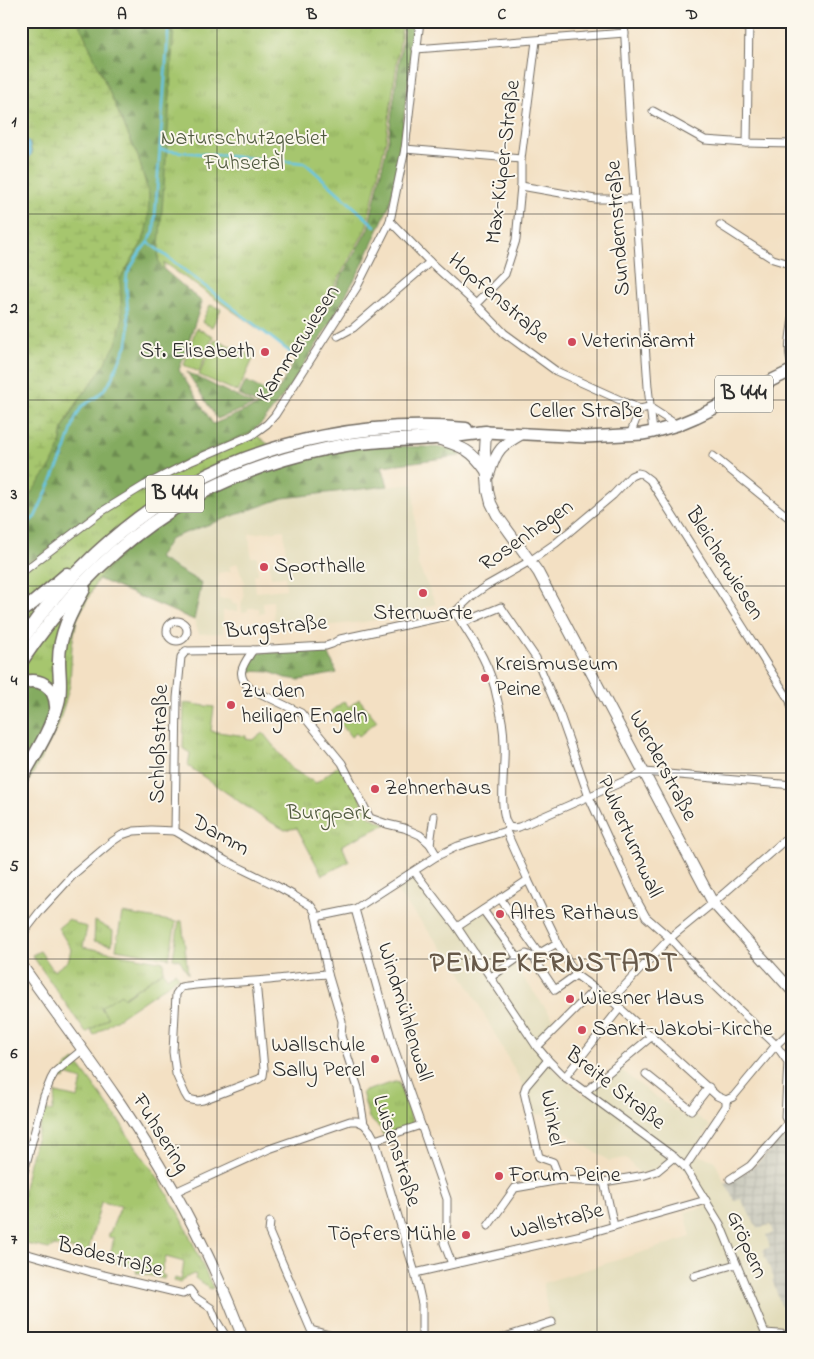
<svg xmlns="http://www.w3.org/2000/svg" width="814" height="1359" font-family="'Indie Flower',sans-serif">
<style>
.built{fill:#e2dcba;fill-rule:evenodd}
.industrial{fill:url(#industrial-grid)}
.grass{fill:url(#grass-tufts);stroke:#68784c}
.forest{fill:url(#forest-firs);stroke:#586b46}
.wetland{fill:url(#wetland-marsh);stroke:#68784c}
.garden{fill:#a6c66e;stroke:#68784c}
.water{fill:#66c6e4;stroke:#487888}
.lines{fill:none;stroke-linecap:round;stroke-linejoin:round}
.stream{stroke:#66c6e4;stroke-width:2.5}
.street-casing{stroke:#716a60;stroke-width:9}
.secondary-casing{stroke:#716a60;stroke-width:12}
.primary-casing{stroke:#716a60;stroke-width:14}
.highway-casing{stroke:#716a60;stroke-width:15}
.street{stroke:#fff;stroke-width:7}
.secondary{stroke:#fff;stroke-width:10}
.primary{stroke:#fff;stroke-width:11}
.highway{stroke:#fff;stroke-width:12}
.grid{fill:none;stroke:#2b2b2b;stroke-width:1;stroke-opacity:0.55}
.poi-dot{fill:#d1495b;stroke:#fbf7ec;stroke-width:2}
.labels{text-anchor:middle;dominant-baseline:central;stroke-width:4;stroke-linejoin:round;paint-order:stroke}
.shield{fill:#fbf7ec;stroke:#696865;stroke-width:1}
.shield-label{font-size:21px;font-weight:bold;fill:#2b2b2b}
.park-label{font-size:22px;fill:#505a3f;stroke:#fbf7ec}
.street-label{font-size:22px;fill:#2b2b2b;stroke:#fbf7ec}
.poi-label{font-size:22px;fill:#2b2b2b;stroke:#fbf7ec;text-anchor:start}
.district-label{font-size:28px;font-weight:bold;letter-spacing:1px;fill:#675949;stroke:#fbf7ec}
.neatline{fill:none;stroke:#2b2b2b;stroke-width:2}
.grid-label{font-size:16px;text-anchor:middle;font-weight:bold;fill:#2b2b2b}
</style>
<defs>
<pattern id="industrial-grid" width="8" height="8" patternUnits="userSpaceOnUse" patternTransform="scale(1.25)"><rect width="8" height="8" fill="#c5c5b8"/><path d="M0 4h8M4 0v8" fill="none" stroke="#a9a99e"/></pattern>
<pattern id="grass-tufts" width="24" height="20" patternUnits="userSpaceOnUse" patternTransform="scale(1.25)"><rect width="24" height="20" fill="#a6c66e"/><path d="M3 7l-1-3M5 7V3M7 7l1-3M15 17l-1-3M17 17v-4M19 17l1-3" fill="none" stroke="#8faa5f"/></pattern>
<pattern id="forest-firs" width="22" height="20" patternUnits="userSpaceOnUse" patternTransform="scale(1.25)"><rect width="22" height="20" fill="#84ab61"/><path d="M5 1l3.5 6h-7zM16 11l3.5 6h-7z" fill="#6c8b50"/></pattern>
<pattern id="wetland-marsh" width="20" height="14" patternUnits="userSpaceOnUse" patternTransform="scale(1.25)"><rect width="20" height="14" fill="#a6c66e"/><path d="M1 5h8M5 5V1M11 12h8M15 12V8" fill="none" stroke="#8faa5f"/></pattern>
</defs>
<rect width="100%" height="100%" fill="#fbf7ec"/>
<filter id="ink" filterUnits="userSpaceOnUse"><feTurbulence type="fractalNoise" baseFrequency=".02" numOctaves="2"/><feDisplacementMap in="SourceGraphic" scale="10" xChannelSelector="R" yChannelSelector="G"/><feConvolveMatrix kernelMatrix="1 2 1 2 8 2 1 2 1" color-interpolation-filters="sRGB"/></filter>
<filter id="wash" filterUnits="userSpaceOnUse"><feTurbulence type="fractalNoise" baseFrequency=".0096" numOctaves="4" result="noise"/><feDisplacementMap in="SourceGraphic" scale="20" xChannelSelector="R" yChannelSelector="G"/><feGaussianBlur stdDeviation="1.12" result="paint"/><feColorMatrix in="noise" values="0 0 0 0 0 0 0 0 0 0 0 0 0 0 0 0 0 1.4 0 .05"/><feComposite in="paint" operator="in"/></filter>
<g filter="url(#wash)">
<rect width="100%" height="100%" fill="#f3e0c3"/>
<g class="built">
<path d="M 413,484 L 418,565 L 436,604 L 399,616 L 363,622 L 292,629 L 292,622 L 274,624 L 273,601 L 263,602 L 264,613 L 259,614 L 259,608 L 248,608 L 248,611 L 242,612 L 241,604 L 244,597 L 242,584 L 245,583 L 237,563 L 229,567 L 231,571 L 218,573 L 219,599 L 230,599 L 233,604 L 238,605 L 238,611 L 223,611 L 223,633 L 199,634 L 194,620 L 202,583 L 158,558 L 171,538 L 283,498 ZM 284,530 L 286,559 L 269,561 L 271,577 L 285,576 L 286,589 L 256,592 L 254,575 L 258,574 L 257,557 L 251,557 L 249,534 Z"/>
<polygon points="414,873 457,928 485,910 518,955 511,961 555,1021 532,1042 564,1079 585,1096 618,1067 636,1082 685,1117 690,1111 710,1126 692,1154 714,1160 725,1183 735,1201 741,1198 757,1228 770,1225 773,1233 770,1247 762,1250 774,1279 772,1281 785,1313 793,1310 793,1338 512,1338 550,1327 543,1283 691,1237 685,1212 711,1205 674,1154 656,1169 640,1174 626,1158 609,1161 556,1126 543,1114 533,1115 527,1093 462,974 454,963 393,887"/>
</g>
<polygon class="industrial" points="792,1128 793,1310 784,1313 772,1280 774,1279 762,1250 770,1247 766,1235 773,1233 770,1225 757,1228 741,1199 735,1201 725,1183 754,1166"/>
<g class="grass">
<polygon points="21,21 403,21 386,140 366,229 296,355 164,263 163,309 21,519"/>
<polygon points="252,432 289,460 128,547 98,579 77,619 72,645 70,685 58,726 21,796 21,565 42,554 69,530 101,507 191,457"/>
<polygon points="359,699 377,721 359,736 356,733 351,737 331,711 344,701 349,707"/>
<polygon points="184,703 214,707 211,731 246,736 246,739 252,740 263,733 292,769 316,783 342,763 370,817 387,824 342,845 349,862 322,875 297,828 285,830 260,816 188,766 190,753 183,748"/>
<polygon points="69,919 79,925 87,927 83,947 164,962 163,971 123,998 121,994 101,1008 108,1018 86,1033 32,955 40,951 54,971 68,961 71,949 58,928"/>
<polygon points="95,921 113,931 112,945 94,941"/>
<polygon points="179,921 182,921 188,974 180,960 173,958"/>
<polygon points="75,1060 120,1122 132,1142 155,1173 182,1219 213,1288 210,1289 195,1278 196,1275 194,1274 186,1277 180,1283 174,1281 175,1278 181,1280 184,1262 166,1257 161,1274 165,1276 164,1279 136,1272 137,1268 107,1260 108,1255 110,1255 114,1238 108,1237 121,1206 101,1202 88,1252 55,1246 49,1249 26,1244 21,1241 21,1204 29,1163 45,1110 52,1112 56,1093 78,1098 82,1080 66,1075 65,1079 58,1077 68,1065"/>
<polygon points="398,1081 414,1126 383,1135 381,1129 369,1118 362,1092"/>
</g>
<g class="forest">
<polygon points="78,21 174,21 167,147 158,259 161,267 202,302 179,370 213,424 259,405 239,395 246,381 275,396 368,229 388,141 405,21 415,21 398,169 389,206 362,266 330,323 291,385 263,422 252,432 191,457 101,507 69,530 42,554 21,565 21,505 26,500 59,449 63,428 80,398 97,376 122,320 120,279 143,241 149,195 138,157"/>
<polygon points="187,372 254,405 217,419"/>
<polygon points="364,445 456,448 461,456 382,466 388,486 283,498 171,538 158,558 202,583 194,620 98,579 128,547 165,519 217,490 289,460"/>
<polygon points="327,650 337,673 300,680 285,678 270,672 246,671 250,659 255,653"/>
<path d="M 31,686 C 44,689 49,694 54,707 L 21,769 L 21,689 Z"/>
</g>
<polygon class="wetland" points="21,21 78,21 138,157 149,195 148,221 143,241 120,279 122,320 116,344 97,376 80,398 69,416 63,428 59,449 51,466 26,500 21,505 21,164 32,153 29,142 21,136"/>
<g class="garden">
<polygon points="210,305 221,309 212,327 202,322"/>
<polygon points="196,328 213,336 199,372 184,365"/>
<polygon points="215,339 254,357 238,392 199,375"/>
<polygon points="122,913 176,922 169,958 116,949"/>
<polygon points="163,971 167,977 175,972 179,977 94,1035 91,1030 108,1018 101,1007 121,994 124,998"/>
</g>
<polygon class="water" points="21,136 29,142 32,154 21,164"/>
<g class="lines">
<g class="stream">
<polyline points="160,150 305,163 375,226"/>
<polyline points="148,242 295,356"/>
<polyline points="21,529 35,517 65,451 75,419 82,406 97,397 109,384 127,344 129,330 126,284 127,274 140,252 148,242 154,231 169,21"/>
</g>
</g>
</g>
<g filter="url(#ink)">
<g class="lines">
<defs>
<g id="street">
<polyline points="624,21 629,112 648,387 653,432"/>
<polyline points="749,21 747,143 793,144"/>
<polyline points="416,49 625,33"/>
<polyline points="653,111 705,140 747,143"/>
<polyline points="405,149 521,159"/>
<polyline points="521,186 595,199 635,199"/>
<polyline points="390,221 430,262 476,304 504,333 556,371 640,409 649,407"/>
<polyline points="720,225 773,259 793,265"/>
<polyline points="476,304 505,274 516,240 521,186 521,159 536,41"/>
<path d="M 793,318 C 791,333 786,353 793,367"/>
<polyline points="338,336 353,328 430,262"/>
<polyline points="649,407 677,425"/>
<polyline points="630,435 640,409"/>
<polyline points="713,456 793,521"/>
<polyline points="21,573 101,512 145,485 192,461 252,435 267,424 275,415 357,287 390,221 405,149 420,21"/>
<path d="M 455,612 C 473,640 491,665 497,698 C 501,713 504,728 504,744 C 506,764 497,812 509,827 L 514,828 L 519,827 L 645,772 L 793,785"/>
<circle cx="177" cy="631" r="10"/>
<polyline points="462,623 501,607 536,658 560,715 589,797 635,897 646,917 670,938 705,977 776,1045 788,1062 785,1117 788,1123"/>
<path d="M 253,650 C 243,665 234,675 251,689 L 301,713 L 342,763 L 370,818 L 387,824 L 404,828 L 420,835 L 430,844"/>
<polyline points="186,651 253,650 326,646 332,644 340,639 447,616 455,612 473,595 486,586 530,561 556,543 613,495 631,476 638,473 642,474 650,480 788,698 793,703"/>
<polyline points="790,701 793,713"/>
<polyline points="434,816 430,844 437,856"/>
<polyline points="175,831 177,698 181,657 186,651"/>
<polyline points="528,880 555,936 557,943"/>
<polyline points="500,898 539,954"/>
<polyline points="355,909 394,1048 447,1199 447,1224 444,1243 452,1264"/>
<polyline points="483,910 518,958"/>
<polyline points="316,917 355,909 437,856 458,846 506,831 528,880 457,927 414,871"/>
<polyline points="457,927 537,1047 548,1060 565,1077 674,1157 685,1167 720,1224 765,1333 766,1338"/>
<polyline points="21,936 41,910 75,873 113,841 122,835 134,831 151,830 175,831 226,861 275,885 293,895 311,906 315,912 328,974 342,1021 341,1036 358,1088 364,1124 370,1131 375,1140 415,1273 422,1304 422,1338"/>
<polyline points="576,975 555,990 533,957 557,943 576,975 611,1000 717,1096 726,1100"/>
<polyline points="491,977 518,958 526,954 533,957"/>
<path d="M 256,981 L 264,1069 L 263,1076 L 259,1079 L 203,1100 L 197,1101 L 188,1099 L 185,1094 L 176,1074 L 173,1052 L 176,994 L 181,987 C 205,983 230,983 254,981 C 279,980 303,975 328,974"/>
<polyline points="611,1000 670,938 713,903 793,833"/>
<polyline points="537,1047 595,989"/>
<polyline points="548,1060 526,1086 524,1092 539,1157 553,1162 560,1180"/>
<polyline points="646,1074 691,1110 709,1087"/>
<polyline points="565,1077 620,1008"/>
<polyline points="585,1092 652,1036"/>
<polyline points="726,1100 733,1097 776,1045 793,1029"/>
<polyline points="375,1140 421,1125"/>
<polyline points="685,1167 726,1106 726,1100"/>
<polyline points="730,1179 750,1166 788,1123"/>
<polyline points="604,1182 614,1226"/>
<polyline points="21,1183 44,1096 51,1079 55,1072 82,1050"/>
<polyline points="175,1192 269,1149 350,1121 357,1121 364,1124"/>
<polyline points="270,1222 269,1232 311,1330 340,1338"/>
<polyline points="488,1226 515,1188 560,1180 604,1182 645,1175 657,1171 674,1157"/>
<polyline points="21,1252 91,1272 183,1294 190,1290 196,1298 211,1308 216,1320 227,1338"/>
<polyline points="415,1273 586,1234 706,1200"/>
<polyline points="694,1276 736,1264"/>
<polyline points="765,1333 793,1335"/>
<polyline points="502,1338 552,1322"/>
</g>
<g id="secondary">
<polyline points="486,432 485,450 488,491 491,503 497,515 538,572 713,903 793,992"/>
<path d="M 437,439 C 462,447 471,449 486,471"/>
<path d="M 489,475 C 497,448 501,446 524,433"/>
<path d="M 21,964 C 52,1008 85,1052 116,1097 C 167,1172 211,1253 243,1338"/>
</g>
<polyline id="primary" points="486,432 586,437 642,434 653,432 677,425 696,417 793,370"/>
<g id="highway">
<polyline points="21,611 33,603 67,574"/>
<path d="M 21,641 C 64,578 123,522 189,485 C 270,439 374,420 466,429"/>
<path d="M 21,662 C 96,549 192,477 325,449 C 361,441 397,440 434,438 C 451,437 469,434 486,432"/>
<path d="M 21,683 C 39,677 55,686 56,706"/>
<path d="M 21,779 C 35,754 51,730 58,703 C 62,689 59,675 59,661 C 59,634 71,612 84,589"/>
</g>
</defs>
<use href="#street" class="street-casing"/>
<use href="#secondary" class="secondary-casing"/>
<use href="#primary" class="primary-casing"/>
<use href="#highway" class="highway-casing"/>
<use href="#street" class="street"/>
<use href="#secondary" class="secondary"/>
<use href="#primary" class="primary"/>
<use href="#highway" class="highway"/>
</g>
</g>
<path class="grid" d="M 217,21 L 217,1338M 407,21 L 407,1338M 597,21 L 597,1338M 21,214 L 793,214M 21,400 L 793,400M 21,586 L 793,586M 21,773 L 793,773M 21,959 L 793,959M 21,1145 L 793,1145"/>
<g class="poi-dot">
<circle cx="572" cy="342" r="5"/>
<circle cx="265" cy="352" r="5"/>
<circle cx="264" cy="567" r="5"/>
<circle cx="423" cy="593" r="5"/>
<circle cx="485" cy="678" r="5"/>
<circle cx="231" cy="705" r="5"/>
<circle cx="375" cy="789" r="5"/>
<circle cx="500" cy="914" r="5"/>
<circle cx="570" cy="999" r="5"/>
<circle cx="582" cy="1030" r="5"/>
<circle cx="375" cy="1059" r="5"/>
<circle cx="499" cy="1176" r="5"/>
<circle cx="466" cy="1235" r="5"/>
</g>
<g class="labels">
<g class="shield">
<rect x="715" y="375.5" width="58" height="37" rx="4"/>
<rect x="146" y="475.5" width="58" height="37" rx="4"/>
</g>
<g class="shield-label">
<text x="744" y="394">B 444</text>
<text x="175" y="494">B 444</text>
</g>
<g class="park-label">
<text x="244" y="139">Naturschutzgebiet<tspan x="244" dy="25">Fuhsetal</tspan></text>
<text x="329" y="814">Burgpark</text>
</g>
<g class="street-label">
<text transform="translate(504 162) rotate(-83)">Max-Küper-Straße</text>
<text transform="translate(619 228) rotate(-94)">Sundernstraße</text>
<text transform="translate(498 299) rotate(41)">Hopfenstraße</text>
<text transform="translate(299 344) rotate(-57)">Kammerwiesen</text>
<text x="586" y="412">Celler Straße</text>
<text transform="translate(527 536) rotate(-35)">Rosenhagen</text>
<text transform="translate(724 564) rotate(58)">Bleicherwiesen</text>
<text transform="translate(276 628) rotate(-5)">Burgstraße</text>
<text transform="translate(160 744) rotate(-88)">Schloßstraße</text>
<text transform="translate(662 766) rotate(62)">Werderstraße</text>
<text transform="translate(220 836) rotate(29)">Damm</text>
<text transform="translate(629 837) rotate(66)">Pulverturmwall</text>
<text transform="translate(404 1012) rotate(73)">Windmühlenwall</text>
<text transform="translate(615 1089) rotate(38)">Breite Straße</text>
<text transform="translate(551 1118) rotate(80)">Winkel</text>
<text transform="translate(160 1134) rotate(58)">Fuhsering</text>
<text transform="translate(396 1151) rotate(72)">Luisenstraße</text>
<text transform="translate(557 1222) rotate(-14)">Wallstraße</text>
<text transform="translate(746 1245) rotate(66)">Gröpern</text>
<text transform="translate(110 1258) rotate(14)">Badestraße</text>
</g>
<g class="poi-label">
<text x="582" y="342">Veterinäramt</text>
<text x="255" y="352" text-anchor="end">St. Elisabeth</text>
<text x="274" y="567">Sporthalle</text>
<text x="423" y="614" text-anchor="middle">Sternwarte</text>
<text x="495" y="665">Kreismuseum<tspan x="495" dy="25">Peine</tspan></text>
<text x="241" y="692">Zu den<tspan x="241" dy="25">heiligen Engeln</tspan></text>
<text x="385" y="789">Zehnerhaus</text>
<text x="510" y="914">Altes Rathaus</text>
<text x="580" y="999">Wiesner Haus</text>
<text x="592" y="1030">Sankt-Jakobi-Kirche</text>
<text x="365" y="1046" text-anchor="end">Wallschule<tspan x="365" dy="25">Sally Perel</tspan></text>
<text x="509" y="1176">Forum Peine</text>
<text x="456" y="1235" text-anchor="end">Töpfers Mühle</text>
</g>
<g class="district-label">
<text x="554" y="964">PEINE KERNSTADT</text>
</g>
</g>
<rect width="814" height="1359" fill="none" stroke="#fbf7ec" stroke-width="55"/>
<rect x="28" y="28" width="758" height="1304" class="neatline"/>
<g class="grid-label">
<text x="122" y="19">A</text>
<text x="312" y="19">B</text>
<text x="502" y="19">C</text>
<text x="692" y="19">D</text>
<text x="14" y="126">1</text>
<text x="14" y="313">2</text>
<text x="14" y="499">3</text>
<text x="14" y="685">4</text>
<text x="14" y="871">5</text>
<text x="14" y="1058">6</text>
<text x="14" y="1244">7</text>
</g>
</svg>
